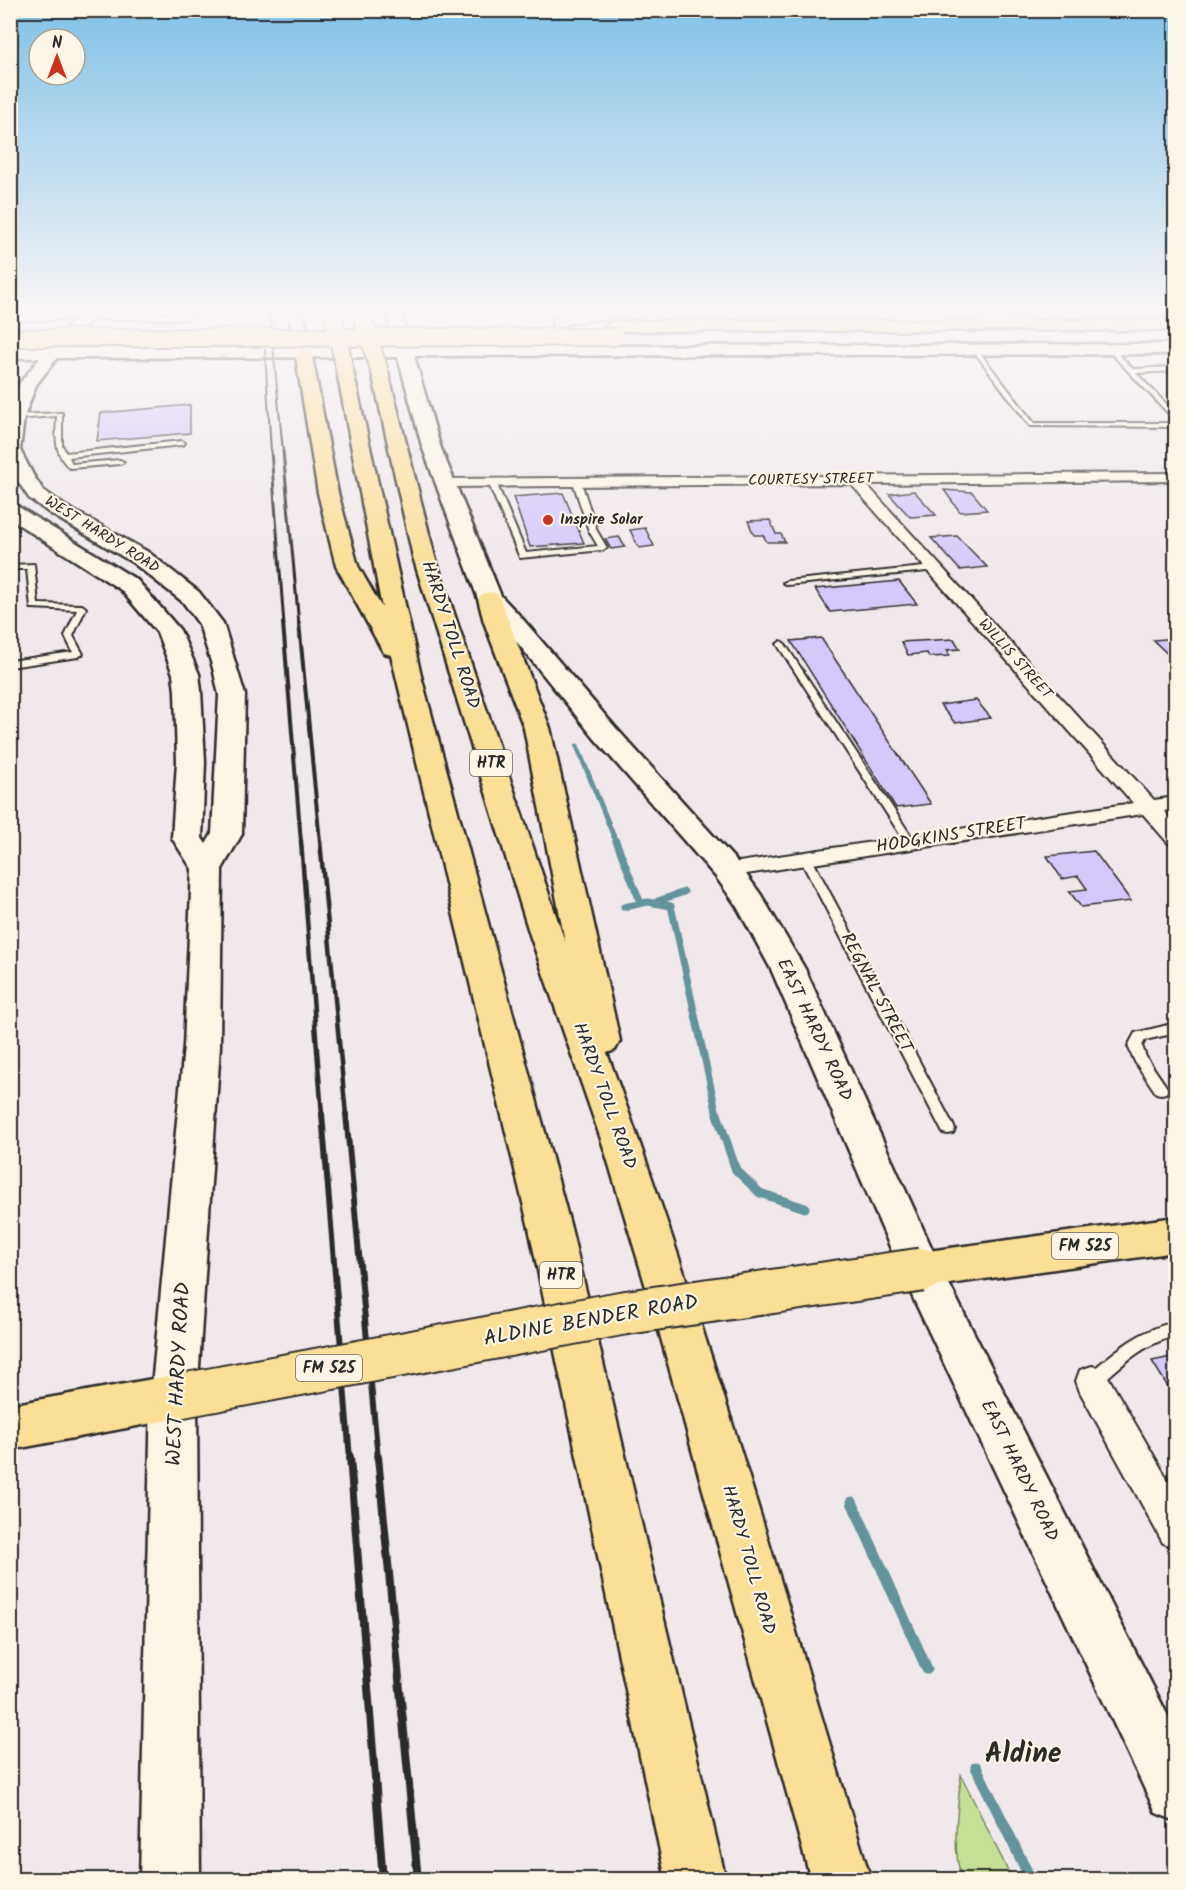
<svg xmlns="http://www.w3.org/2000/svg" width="1186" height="1890" font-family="Kalam,sans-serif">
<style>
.green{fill:#c5df95;stroke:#788560;stroke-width:1.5}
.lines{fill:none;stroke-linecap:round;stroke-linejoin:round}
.stream-far3{stroke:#63939b;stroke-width:5}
.stream-far2{stroke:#63939b;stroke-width:7}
.stream-far1{stroke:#63939b;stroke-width:9}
.stream{stroke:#63939b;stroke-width:11}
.building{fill:#d6c8fa;stroke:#2b2b2b;stroke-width:1.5}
.lane-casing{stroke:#2b2b2b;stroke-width:4}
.street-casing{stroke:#2b2b2b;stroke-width:4}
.secondary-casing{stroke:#2b2b2b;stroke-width:5}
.primary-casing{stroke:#2b2b2b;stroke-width:5}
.highway-casing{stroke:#2b2b2b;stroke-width:5}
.lane{fill:#fcf5e5;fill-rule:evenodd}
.street{fill:#fcf5e5;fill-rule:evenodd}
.secondary{fill:#fcf5e5;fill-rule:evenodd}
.primary{fill:#fbdf96;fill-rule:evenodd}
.highway{fill:#fbdf96;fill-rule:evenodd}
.rail-far5{stroke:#2b2b2b;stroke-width:2}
.rail-far4{stroke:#2b2b2b;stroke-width:3}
.rail-far3{stroke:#2b2b2b;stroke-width:4}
.rail-far2{stroke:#2b2b2b;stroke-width:4.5}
.rail-far1{stroke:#2b2b2b;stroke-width:6}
.rail{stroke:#2b2b2b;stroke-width:8}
.primary-bridge-casing{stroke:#2b2b2b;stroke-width:47;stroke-linecap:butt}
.highway-bridge-casing{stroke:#2b2b2b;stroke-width:20;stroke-linecap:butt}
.primary-bridge{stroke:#fbdf96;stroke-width:43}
.highway-bridge{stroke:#fbdf96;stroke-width:17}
.poi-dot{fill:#c8321e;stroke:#fcf5e5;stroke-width:2}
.labels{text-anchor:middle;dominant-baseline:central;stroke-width:4.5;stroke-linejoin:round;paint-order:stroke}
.far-street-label{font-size:15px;fill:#2b2b2b;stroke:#fcf5e5}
.far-poi-label{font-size:15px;font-weight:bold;fill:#2b2b2b;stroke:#fcf5e5;text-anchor:start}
.shield{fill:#fcf5e5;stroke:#6a6863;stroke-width:1.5}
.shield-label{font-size:16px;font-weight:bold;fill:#2b2b2b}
.street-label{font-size:18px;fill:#2b2b2b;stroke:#fcf5e5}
.near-street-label{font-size:21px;fill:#2b2b2b;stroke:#fcf5e5}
.near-district-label{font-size:28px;font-weight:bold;fill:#2b2b2b;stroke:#fcf5e5}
</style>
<rect width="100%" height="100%" fill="#f1e8eb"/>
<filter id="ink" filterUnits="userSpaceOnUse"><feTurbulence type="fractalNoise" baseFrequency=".0167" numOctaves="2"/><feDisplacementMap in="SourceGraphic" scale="12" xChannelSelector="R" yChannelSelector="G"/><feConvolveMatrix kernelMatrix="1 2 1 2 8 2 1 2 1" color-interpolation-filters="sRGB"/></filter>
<g filter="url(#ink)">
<path class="green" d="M 961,1775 L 1012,1879 L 962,1879 C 951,1848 958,1808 961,1775 Z"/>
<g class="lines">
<polyline class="stream-far3" points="577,746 616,842"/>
<g class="stream-far2">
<polyline points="616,841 640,901"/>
<polyline points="658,901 684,892"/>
<polyline points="624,907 648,902 671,906 717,1115"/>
</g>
<polyline class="stream-far1" points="717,1114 736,1170 760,1193 805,1208"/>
<g class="stream">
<polyline points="852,1502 927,1669"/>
<polyline points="976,1767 1031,1880"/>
</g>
</g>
<g class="building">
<polygon points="190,405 190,433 97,441 101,413"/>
<polygon points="944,490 972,492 987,510 960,512"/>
<polygon points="914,491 936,515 910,517 889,494"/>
<polygon points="563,493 584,543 530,547 513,497"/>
<polygon points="770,520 776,534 781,534 785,542 767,542 763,535 754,535 748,521"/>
<polygon points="645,528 654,546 639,548 630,530"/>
<polygon points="957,536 987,567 960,570 931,538"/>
<polygon points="619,537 625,547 611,549 605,539"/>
<polygon points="899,581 917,604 830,612 815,589"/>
<polygon points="821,638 931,804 896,808 791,641"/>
<polygon points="1176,638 1176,662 1153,640"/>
<polygon points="954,639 960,649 947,650 950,656 929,657 927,653 908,655 901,642"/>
<polygon points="976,700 991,718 955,723 940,705"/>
<polygon points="1094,851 1131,901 1081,907 1069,891 1087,889 1078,876 1062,879 1047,856"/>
<polygon points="1176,1356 1176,1400 1152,1361"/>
</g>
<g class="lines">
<defs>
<g id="lane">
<polygon points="976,348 1034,423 1176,423 1176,427 1030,426 973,350"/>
<polygon points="1109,349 1113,349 1133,369 1176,367 1176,371 1136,373 1173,411 1176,411 1176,415 1169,414 1109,351"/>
<path d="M 62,413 L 62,445 L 66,453 L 182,441 L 185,443 L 182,445 L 69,457 L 72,464 L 120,460 L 124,462 L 120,464 L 70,468 C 54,456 56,434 57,416 L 15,419 L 12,417 L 15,415 Z"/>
<polygon points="489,480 496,482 526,553 598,546 589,531 573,482 577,480 581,482 597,531 607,548 603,550 520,558 488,482"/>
<polygon points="34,564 38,604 82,605 86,608 73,636 83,654 78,657 10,667 10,661 73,652 65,636 77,610 31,608 27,569 10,569 10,565"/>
<polygon points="934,566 938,568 937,570 787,585 783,583 787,581"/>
<polygon points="781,641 785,644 915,842 914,844 906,844 905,842 777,644"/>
<polygon points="805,854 811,857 953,1125 955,1129 953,1133 948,1134 943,1133 799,857"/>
<polygon points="1176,1023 1176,1033 1145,1040 1142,1046 1146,1057 1168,1089 1166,1093 1161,1094 1156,1093 1135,1062 1128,1046 1135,1033"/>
<path d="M 1176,1322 L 1176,1336 C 1144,1343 1122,1365 1099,1385 L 1093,1388 L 1087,1385 L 1085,1380 L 1087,1375 C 1114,1352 1140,1329 1176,1322 Z"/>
</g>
<g id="street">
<polygon points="1176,473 1176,481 866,484 1154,800 1176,797 1176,809 1164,811 1176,824 1176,845 1168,843 1143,814 727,877 719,875 716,870 719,865 1133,803 851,484 446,487 439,483 446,479"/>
<polygon points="1092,1366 1104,1370 1176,1494 1176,1548 1163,1543 1080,1392 1076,1381 1080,1370"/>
</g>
<path id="secondary" d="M 10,314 L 195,314 L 187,319 L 92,319 L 66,348 L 294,347 L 289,314 L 304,314 L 310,347 L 395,347 L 387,314 L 401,314 L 411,347 L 557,346 L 549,340 L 554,318 L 568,314 L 613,314 L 611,317 C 597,321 581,320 566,324 L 565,338 L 595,346 L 1176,344 L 1176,354 L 414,356 L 440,446 L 501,596 L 520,616 L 615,727 L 738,863 L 761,895 L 805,969 L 938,1262 L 1176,1732 L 1176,1821 L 1156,1813 L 900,1270 L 771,969 L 736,905 L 716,877 L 595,739 L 504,626 L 478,599 L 422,446 L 398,357 L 57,358 L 36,385 L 24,417 L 20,450 L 33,475 L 43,490 L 65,506 L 148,552 L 199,592 L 223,623 L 245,695 L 242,834 L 222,869 L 220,1046 L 197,1397 L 200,1880 L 140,1880 L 151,1397 L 184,1046 L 192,869 L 172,838 L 177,762 L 175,691 L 173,674 L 157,632 L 121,590 L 10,519 L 10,504 L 17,506 L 137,580 L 180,630 L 199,674 L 201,691 L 205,762 L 202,838 L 206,844 L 212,834 L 219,695 L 213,668 L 199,624 L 183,602 L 132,562 L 51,514 L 29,498 L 10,469 L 10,406 L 19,384 L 40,358 L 10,358 L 10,348 L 48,348 L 75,319 L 10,320 Z"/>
<g id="primary">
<polygon points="1176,1217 1176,1252 921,1288 906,1283 900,1270 906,1257 921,1252"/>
<polygon points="174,1375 190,1382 197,1397 190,1412 174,1419 10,1450 10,1405"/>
</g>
<g id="highway">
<polygon points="1176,320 1176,330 613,331 605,326 613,321"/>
<polygon points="303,346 311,351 338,493 358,566 382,608 337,371 345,366 353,371 421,676 571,1228 726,1880 666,1880 529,1228 391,655 384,653 381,648 336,566 318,493 295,351"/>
<path d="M 380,367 L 388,372 L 435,557 L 565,942 L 524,728 L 484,622 L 478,599 L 482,594 L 490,592 L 498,594 L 550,728 L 620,1041 L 615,1050 L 607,1053 C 708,1324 786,1603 871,1880 L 811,1880 L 656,1320 L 604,1148 L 530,935 L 413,557 L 372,372 Z"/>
</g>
</defs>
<use href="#lane" class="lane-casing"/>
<use href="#street" class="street-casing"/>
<use href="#secondary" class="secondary-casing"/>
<use href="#primary" class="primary-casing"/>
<use href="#highway" class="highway-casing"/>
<use href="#lane" class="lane"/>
<use href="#street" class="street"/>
<use href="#secondary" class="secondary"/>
<use href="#primary" class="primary"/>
<use href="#highway" class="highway"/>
<g class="rail-far5">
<polyline points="270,314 283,452"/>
<polyline points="265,350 271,452"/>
</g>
<g class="rail-far4">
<polyline points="271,451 284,625"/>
<polyline points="283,451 299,625"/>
</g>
<g class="rail-far3">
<polyline points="283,623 301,842"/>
<polyline points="299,623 320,842"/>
</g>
<g class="rail-far2">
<polyline points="301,841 322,1115"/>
<polyline points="320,841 346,1115"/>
</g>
<g class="rail-far1">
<polyline points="322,1114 350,1459"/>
<polyline points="346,1114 378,1459"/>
</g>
<g class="rail">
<polyline points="350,1457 383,1880"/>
<polyline points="378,1457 418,1880"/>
</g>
<defs>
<polyline id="primary-bridge" points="174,1397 623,1313 921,1270"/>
<g id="highway-bridge">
<polyline points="333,314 345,371"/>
<polyline points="361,314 380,372"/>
<polyline points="10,338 615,337"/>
</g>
</defs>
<use href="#primary-bridge" class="primary-bridge-casing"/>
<use href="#highway-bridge" class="highway-bridge-casing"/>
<use href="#primary-bridge" class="primary-bridge"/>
<use href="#highway-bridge" class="highway-bridge"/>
</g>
</g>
<linearGradient id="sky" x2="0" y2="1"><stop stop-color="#81c2e7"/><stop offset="0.54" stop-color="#f9f5f6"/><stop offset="1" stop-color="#f9f5f6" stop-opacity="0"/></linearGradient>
<rect width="1186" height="578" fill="url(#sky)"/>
<circle class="poi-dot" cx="548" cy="520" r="6"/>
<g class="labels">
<g class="far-street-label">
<text transform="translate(811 480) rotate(-1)">COURTESY STREET</text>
<text transform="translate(102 535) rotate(32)">WEST HARDY ROAD</text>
<text transform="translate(1015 659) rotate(48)">WILLIS STREET</text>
</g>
<g class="far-poi-label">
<text x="560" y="520">Inspire Solar</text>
</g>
<g class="shield">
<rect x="470" y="750" width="42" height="26" rx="4.5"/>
<rect x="1052" y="1233" width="66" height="26" rx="4.5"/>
<rect x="540" y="1262" width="42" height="26" rx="4.5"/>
<rect x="296" y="1355" width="66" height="26" rx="4.5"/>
</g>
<g class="shield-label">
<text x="491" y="763">HTR</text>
<text x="1085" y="1246">FM 525</text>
<text x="561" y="1275">HTR</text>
<text x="329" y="1368">FM 525</text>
</g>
<g class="street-label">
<text transform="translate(450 635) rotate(72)">HARDY TOLL ROAD</text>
<text transform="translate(951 836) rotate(-9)">HODGKINS STREET</text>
<text transform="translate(876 993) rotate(62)">REGNAL STREET</text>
<text transform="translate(814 1030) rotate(65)">EAST HARDY ROAD</text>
<text transform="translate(604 1096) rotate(70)">HARDY TOLL ROAD</text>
<text transform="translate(1019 1471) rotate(64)">EAST HARDY ROAD</text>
<text transform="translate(748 1560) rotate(74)">HARDY TOLL ROAD</text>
</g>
<g class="near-street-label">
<text transform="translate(591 1321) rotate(-10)">ALDINE BENDER ROAD</text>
<text transform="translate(179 1374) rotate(-87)">WEST HARDY ROAD</text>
</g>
<g class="near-district-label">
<text x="1023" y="1754">Aldine</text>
</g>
</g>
<rect width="1186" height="1890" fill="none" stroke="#fcf5e5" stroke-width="36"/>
<rect x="18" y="18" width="1150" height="1854" fill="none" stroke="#2b2b2b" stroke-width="2" filter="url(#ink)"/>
<g transform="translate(57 57)"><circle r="28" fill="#fcf5e5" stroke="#a8a49b" stroke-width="1.5"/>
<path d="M0-4.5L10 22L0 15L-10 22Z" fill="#c8321e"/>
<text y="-9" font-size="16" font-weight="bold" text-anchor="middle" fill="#2b2b2b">N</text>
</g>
</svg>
